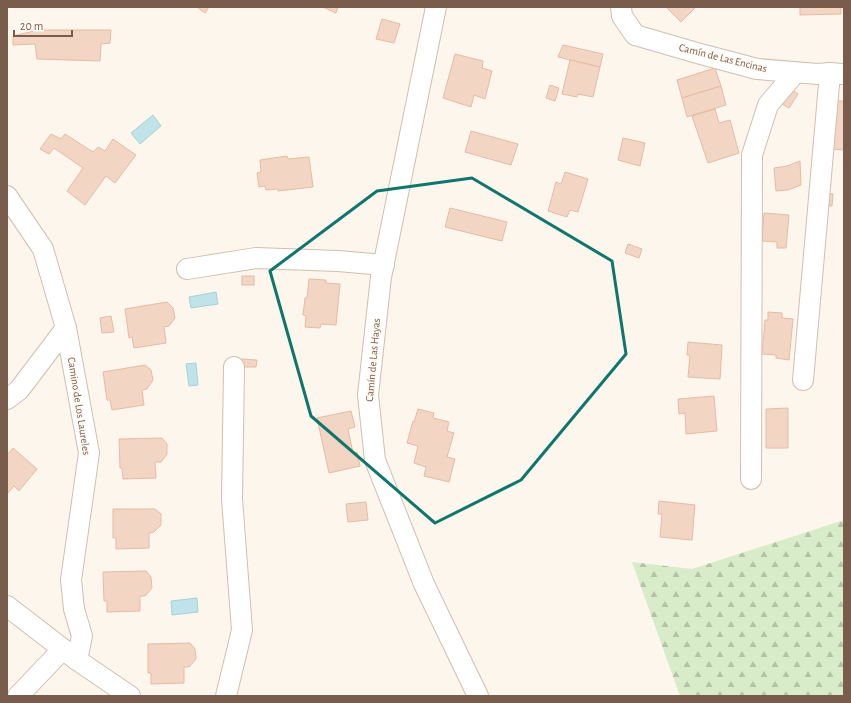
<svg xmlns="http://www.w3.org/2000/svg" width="851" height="703" font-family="'Alegreya Sans',sans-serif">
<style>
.forest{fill:url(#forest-firs)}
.water{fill:#bfe3e8;stroke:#a5d3da}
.building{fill:#f3d5c3;stroke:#e6bba3}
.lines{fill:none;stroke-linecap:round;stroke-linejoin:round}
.minor-casing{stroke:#d1beb0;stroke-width:22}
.minor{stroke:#fff;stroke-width:20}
.marked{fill:none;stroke:#0f766e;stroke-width:3;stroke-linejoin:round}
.labels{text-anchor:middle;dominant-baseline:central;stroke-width:3;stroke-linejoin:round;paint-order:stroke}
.street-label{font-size:11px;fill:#7a5c4d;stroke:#fffaf3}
</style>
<defs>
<pattern id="forest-firs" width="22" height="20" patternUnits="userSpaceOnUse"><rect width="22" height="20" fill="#d8ecc9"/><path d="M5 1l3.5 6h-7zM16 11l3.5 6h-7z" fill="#b4c2a5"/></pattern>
</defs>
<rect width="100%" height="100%" fill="#fdf6ec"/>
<polygon class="forest" points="844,520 844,696 680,696 632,562 692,569"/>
<g class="water">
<polygon points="153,115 161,126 140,144 131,133"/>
<polygon points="216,292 218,304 191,308 189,297"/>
<polygon points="196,363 198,385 189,386 186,364"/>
<polygon points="197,598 198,612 172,615 171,601"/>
</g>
<g class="building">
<polygon points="197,7 209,7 205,13"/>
<polygon points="323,7 338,7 336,13"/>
<polygon points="666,7 696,7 681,22"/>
<polygon points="800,7 841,7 841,14 800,15"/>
<polygon points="382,19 400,24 394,43 376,39"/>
<polygon points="38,30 111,30 110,43 101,44 100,61 37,59 35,44 13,45 13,36"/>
<polygon points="563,45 603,54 600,67 558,57"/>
<polygon points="455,54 483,61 482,68 492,71 485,99 474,95 471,107 443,98"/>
<polygon points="570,60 600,67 593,97 578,94 577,97 562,94"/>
<polygon points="715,68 721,86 682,98 677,80"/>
<polygon points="550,85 559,88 555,101 546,98"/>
<polygon points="721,86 726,105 687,117 682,98"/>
<polygon points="789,88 798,94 789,108 779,102"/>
<polygon points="836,101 844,101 844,150 832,149"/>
<polygon points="715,109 719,123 730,120 739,153 708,163 692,116"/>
<polygon points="471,131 518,144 511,165 465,152"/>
<polygon points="51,134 61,139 65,134 93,152 98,147 105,151 113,139 136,155 115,183 106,176 85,205 67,191 83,168 54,148 49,154 40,149"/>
<polygon points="623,138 645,143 640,166 618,160"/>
<polygon points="287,156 288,159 309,157 313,187 278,191 278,189 266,190 265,186 259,187 257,173 261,172 260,160"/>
<polygon points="800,161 801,185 788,190 776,191 774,168 787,166"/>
<polygon points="565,172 588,179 578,212 570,210 567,217 548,211 556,182 561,184"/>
<polygon points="824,193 833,194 832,206 822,206"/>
<polygon points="450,208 507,222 502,241 445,227"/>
<polygon points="764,213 789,215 786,248 777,248 777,242 762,241"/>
<polygon points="628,244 642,249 639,258 625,253"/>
<rect x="242" y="276" width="12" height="9"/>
<polygon points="309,279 326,280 326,283 340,284 336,325 321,324 320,328 305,327 306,316 303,315 305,298 307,298"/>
<polygon points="167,302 173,308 175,318 169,326 164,327 166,343 134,348 132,337 129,338 125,309"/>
<polygon points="768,312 782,313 782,318 793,319 789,360 776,358 776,355 762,354 765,320 768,320"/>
<polygon points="111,316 114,332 102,333 100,318"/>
<polygon points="688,342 722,345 720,379 688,377 690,355 687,355"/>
<polygon points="242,359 257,360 256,367 242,367"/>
<polygon points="145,365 151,370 153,380 147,389 142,390 144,405 112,410 110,400 107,400 103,372"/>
<polygon points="714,396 717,431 686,434 685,413 679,414 678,399"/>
<polygon points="788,408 788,448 766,448 766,409"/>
<polygon points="418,409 434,413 433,418 449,422 447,431 454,433 447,457 455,459 449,482 424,476 426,467 414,463 418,446 407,443 413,421 414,422"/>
<polygon points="351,411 355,427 348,429 353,453 357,452 360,466 329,473 317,418"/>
<polygon points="162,438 167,444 167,454 161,462 155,462 156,478 123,479 122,468 120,468 119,439"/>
<polygon points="13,448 37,469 19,491 14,486 7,494 7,455"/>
<polygon points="659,501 695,505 692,540 660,537 662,514 658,514"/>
<polygon points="366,502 368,520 348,522 346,504"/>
<polygon points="113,509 155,509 161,514 161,525 154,532 149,533 149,548 116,549 116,538 113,538"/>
<polygon points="146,571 151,577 152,588 145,596 140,596 140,611 107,612 107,601 104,601 103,572"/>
<polygon points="190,643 195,649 196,659 189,667 184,667 184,683 151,684 151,673 148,673 148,644"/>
</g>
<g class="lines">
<defs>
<g id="minor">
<polyline points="436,7 381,277 368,395 375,460 424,584 478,696"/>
<polyline points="621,7 622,16 635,35 697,53 757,69 818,74 830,73 842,74"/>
<polyline points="7,196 43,249 66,328 89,453 71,580 74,609 82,636 77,660 130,696"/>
<polyline points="187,269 256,258 338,261 384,265"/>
<polyline points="803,380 830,73"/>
<polyline points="7,399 19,390 66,328"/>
<polyline points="751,479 752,155 768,105 795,73"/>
<polyline points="7,606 77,660"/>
<polyline points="18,696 63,649"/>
<polyline points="226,696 242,630 232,499 234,367"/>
</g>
</defs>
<use href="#minor" class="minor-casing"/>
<use href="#minor" class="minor"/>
</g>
<path class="marked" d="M 472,178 L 612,261 L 626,354 L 521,480 L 435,523 L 311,416 L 270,271 L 377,191 Z"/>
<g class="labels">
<g class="street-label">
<text transform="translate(723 58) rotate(14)">Camín de Las Encinas</text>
<text transform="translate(373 360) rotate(-85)">Camín de Las Hayas</text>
<text transform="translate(79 406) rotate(81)">Camino de Los Laureles</text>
</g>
</g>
<rect width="851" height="703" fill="none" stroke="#7a5c4d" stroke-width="16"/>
<path d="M14 30v6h58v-6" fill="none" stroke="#7a5c4d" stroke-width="2"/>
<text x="20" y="30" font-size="12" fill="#7a5c4d" stroke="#fffaf3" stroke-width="3" paint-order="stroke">20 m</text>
</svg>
